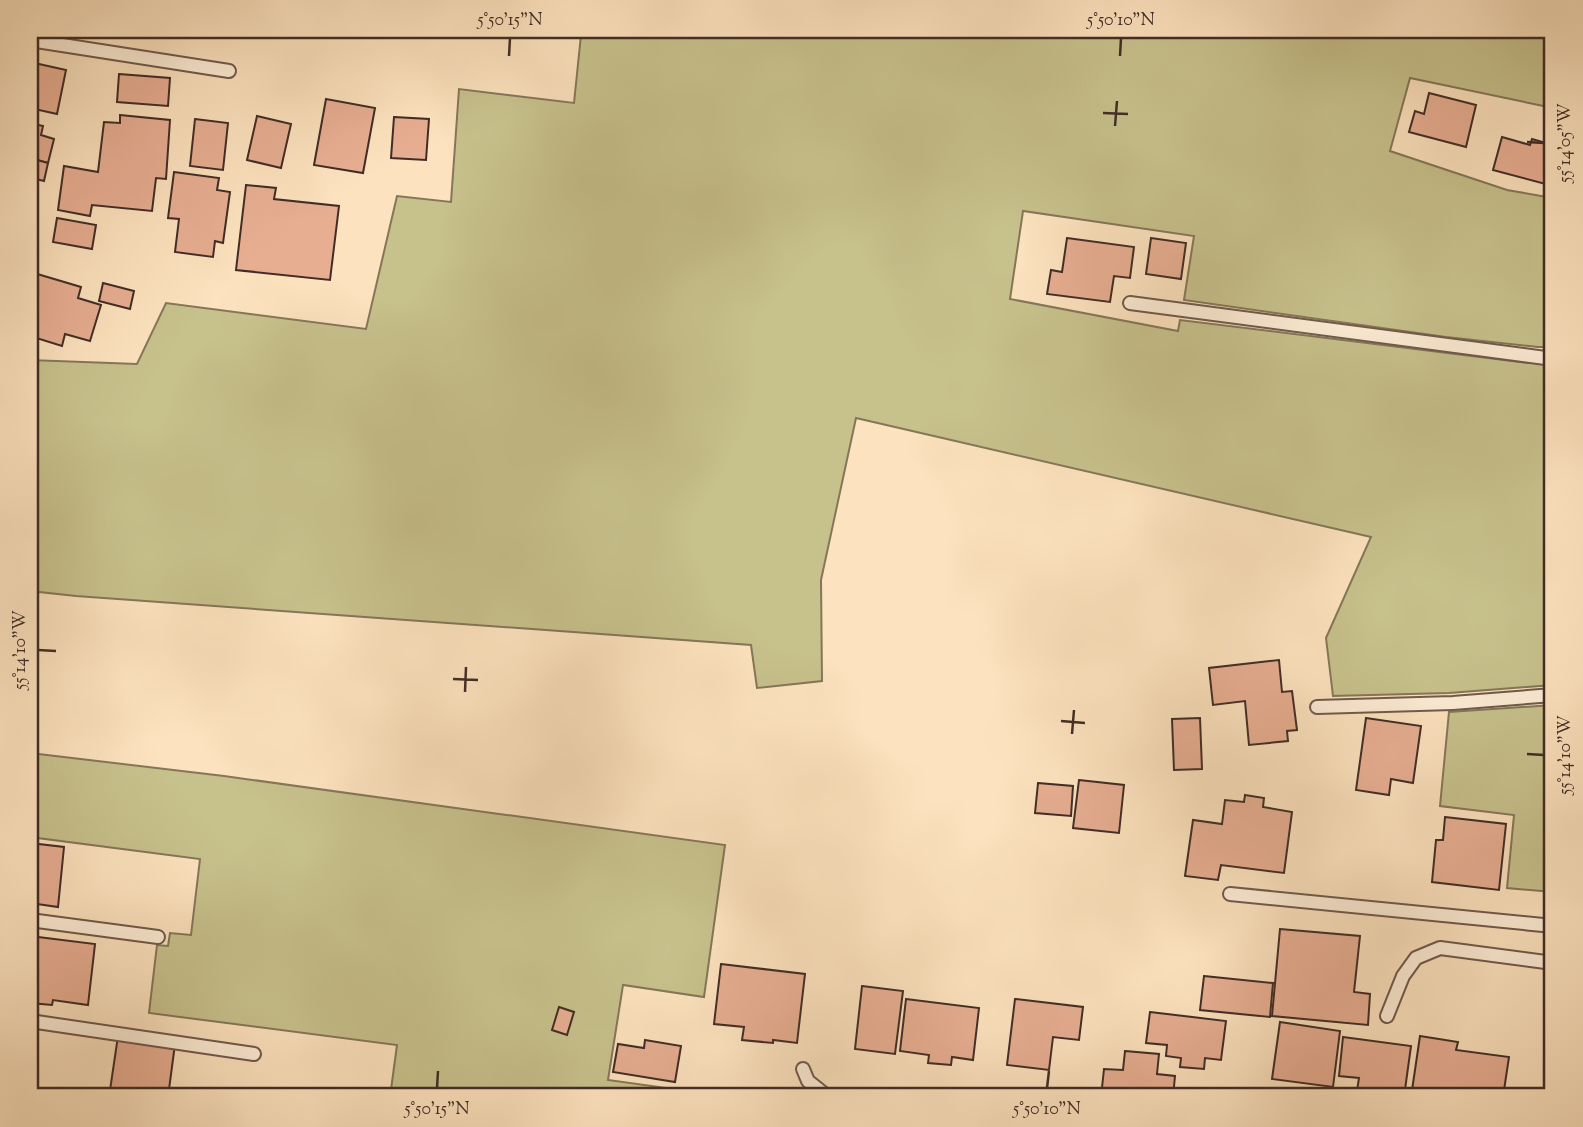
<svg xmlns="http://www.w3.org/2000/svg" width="1583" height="1127" font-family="'Sorts Mill Goudy',serif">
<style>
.green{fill:#c7c18c;stroke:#847759;stroke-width:2}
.building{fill:#e7ae92;stroke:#412d26;stroke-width:2}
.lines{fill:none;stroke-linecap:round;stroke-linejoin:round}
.service-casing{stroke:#705a4c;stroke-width:16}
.service{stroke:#fdecd5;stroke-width:12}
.ticks{fill:none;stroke:#412d26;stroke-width:2.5}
.neatline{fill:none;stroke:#412d26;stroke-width:2.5}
.ticks-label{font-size:18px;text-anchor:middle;fill:#412d26}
</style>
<rect width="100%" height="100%" fill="#fce2be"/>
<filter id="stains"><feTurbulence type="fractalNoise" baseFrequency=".00286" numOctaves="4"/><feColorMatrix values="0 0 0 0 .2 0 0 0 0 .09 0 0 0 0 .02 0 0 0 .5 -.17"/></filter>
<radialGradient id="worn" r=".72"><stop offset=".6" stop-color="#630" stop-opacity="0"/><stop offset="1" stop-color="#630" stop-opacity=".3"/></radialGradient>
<g class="green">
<polygon points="538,30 1553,30 1553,108 1410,78 1390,151 1507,190 1553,198 1553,347 1538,347 1446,337 1184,300 1194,236 1023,211 1010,299 1178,331 1180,320 1529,363 1553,363 1553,685 1449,693 1333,696 1326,638 1371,537 856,418 821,580 822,681 757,688 751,645 76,596 30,591 30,360 137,364 166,303 366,329 397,196 451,202 459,89 574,103 581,35"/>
<polygon points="1553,705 1553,892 1507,888 1514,815 1440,806 1449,712"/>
<polygon points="30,753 224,776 725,845 704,997 623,985 608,1080 681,1090 680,1097 390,1097 397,1045 149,1013 157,945 168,946 170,933 191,935 200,859 30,837"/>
</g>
<g class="building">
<polygon points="30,62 66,70 57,114 30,108"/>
<polygon points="119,74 170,78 168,106 117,102"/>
<polygon points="1429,93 1476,105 1466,147 1409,132 1415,111 1424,114"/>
<polygon points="326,99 375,108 363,173 314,165"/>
<polygon points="120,115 170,120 166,179 156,178 152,211 92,205 90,216 58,210 64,166 98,172 104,122 120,123"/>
<polygon points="257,116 291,124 281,168 247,160"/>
<polygon points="394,117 429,119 426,160 391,158"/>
<polygon points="195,119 228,123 223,170 190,166"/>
<polygon points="30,123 43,126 41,135 54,139 48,163 30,158"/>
<polygon points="1502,137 1530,145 1532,139 1553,145 1553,186 1493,170"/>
<polygon points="30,158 48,163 44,181 32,178 30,186"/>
<polygon points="174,172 219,178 217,190 230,192 223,243 215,241 213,257 175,252 179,219 168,218"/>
<polygon points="246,185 276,188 274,199 339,206 330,280 236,270"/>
<polygon points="57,218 96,225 92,249 53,242"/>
<polygon points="1067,238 1134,247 1130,278 1114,276 1110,302 1047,294 1051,270 1062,272"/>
<polygon points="1151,238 1186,243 1181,279 1146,274"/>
<polygon points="34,273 81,287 78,298 101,305 90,341 65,334 62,346 30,336 30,288"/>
<polygon points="103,283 134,291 130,309 99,301"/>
<polygon points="1279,660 1282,692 1292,691 1297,730 1287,731 1288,741 1249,745 1245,701 1213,705 1209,668"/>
<polygon points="1200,718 1202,769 1174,770 1172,719"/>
<polygon points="1366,718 1421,726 1413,783 1391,779 1389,795 1356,790"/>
<polygon points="1079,780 1124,785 1119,833 1073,828"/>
<polygon points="1038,783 1073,786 1071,816 1035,813"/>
<polygon points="1245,795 1264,798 1263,807 1292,812 1284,873 1221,865 1218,880 1185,876 1193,820 1222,824 1225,800 1244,802"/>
<polygon points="1445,817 1506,824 1499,890 1432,882 1436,840 1443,840"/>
<polygon points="30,843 64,847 58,907 30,903"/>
<polygon points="1280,929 1360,936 1354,992 1370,994 1368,1025 1272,1016"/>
<polygon points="30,936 95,944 88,1005 53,1000 52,1005 30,1003"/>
<polygon points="721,964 805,974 797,1043 773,1040 773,1043 742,1040 744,1027 714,1024"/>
<polygon points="1204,976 1273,983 1270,1017 1200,1010"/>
<polygon points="862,986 903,991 895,1054 855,1049"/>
<polygon points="906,999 979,1008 973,1060 952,1057 951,1065 928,1063 929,1055 900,1051"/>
<polygon points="1015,999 1083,1007 1079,1040 1053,1037 1049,1070 1007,1065"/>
<polygon points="559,1007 574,1012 567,1035 552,1030"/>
<polygon points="1150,1012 1226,1021 1221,1060 1205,1058 1204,1069 1180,1067 1181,1058 1166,1056 1167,1045 1146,1043"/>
<polygon points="1280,1022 1340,1031 1333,1087 1272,1079"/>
<polygon points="118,1036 175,1044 168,1097 109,1097"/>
<polygon points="1420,1036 1458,1042 1456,1050 1509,1057 1503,1097 1478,1094 1478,1097 1411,1097"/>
<polygon points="1343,1037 1411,1046 1404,1097 1356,1097 1359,1078 1339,1076"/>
<polygon points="645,1040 681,1046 675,1082 613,1072 618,1044 644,1048"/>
<polygon points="1125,1051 1159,1054 1157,1074 1175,1076 1173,1097 1101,1097 1104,1069 1123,1070"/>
</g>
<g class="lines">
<defs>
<g id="service">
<polyline points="30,40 229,71"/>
<polyline points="1130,303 1553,359"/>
<polyline points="1317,707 1453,703 1553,695"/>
<polyline points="1230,894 1553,926"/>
<polyline points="30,920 158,937"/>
<polyline points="1387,1016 1403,976 1416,958 1440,948 1553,963"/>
<polyline points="30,1021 254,1054"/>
<polyline points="803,1069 808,1081 828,1097"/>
</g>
</defs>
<use href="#service" class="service-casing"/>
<use href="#service" class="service"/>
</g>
<path class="ticks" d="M 509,56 L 510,38M 1120,56 L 1121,38M 1103,113 L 1128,114M 1115,126 L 1117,101M 1527,142 L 1544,143M 38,650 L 56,651M 453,679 L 478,680M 465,692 L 466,667M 1061,721 L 1085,723M 1072,734 L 1074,710M 1527,754 L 1544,755M 437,1088 L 438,1071M 1047,1088 L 1049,1071"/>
<rect width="1583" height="1127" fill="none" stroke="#fce2be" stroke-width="77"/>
<rect x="38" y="38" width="1506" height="1050" class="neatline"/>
<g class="ticks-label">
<text x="510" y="25">5°50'15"N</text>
<text x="1121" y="25">5°50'10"N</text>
<text transform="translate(1564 143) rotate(-90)" y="6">55°14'05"W</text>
<text transform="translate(19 650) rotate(-90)" y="6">55°14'10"W</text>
<text transform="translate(1564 755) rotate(-90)" y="6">55°14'10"W</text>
<text x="437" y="1114">5°50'15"N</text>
<text x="1047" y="1114">5°50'10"N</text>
</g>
<rect width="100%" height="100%" filter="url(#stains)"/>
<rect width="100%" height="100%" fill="url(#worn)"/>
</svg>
